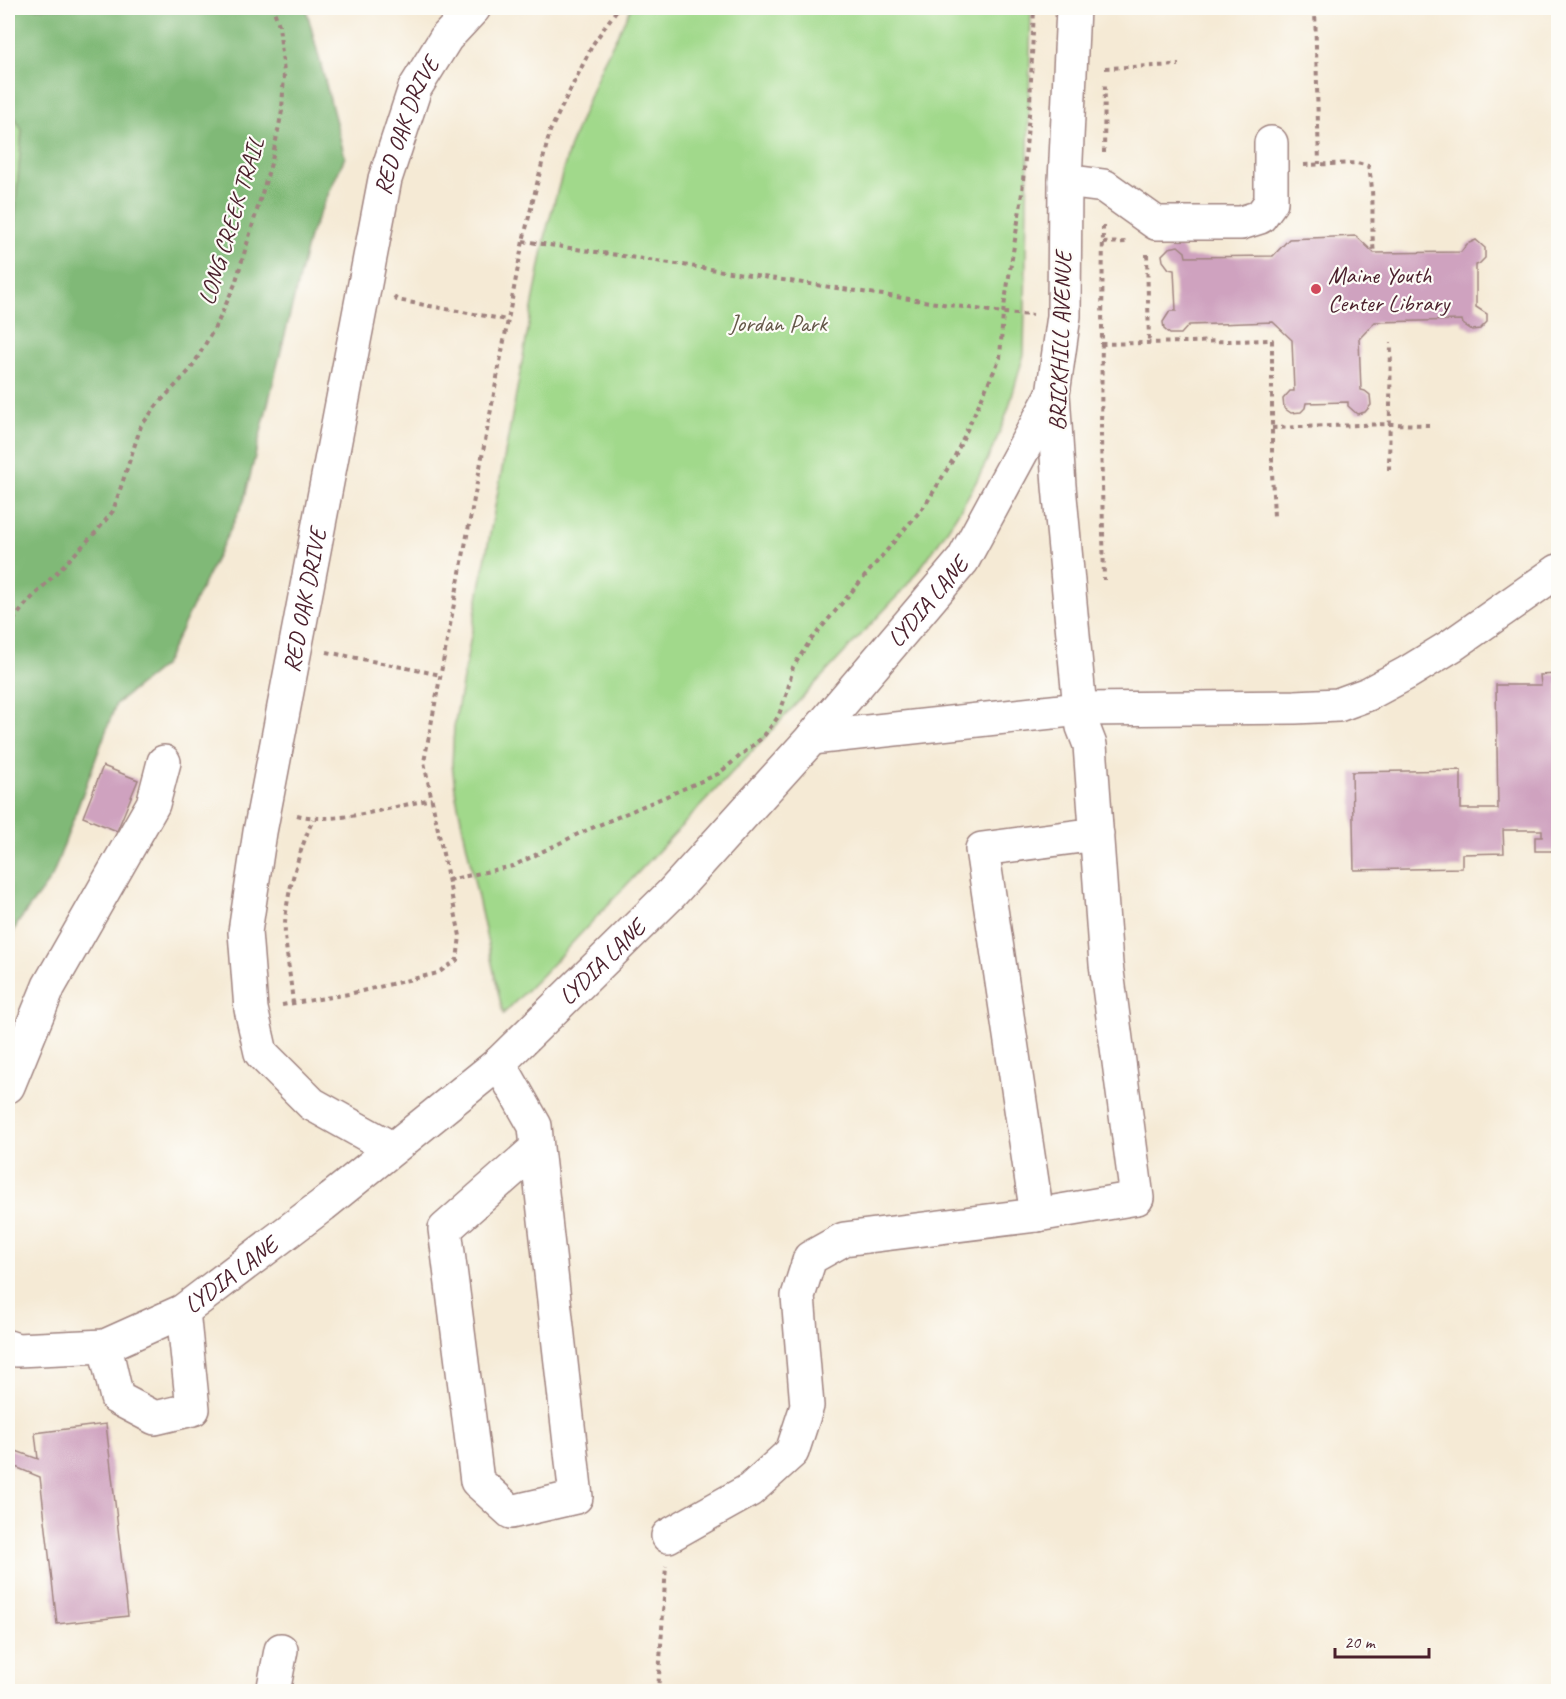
<svg xmlns="http://www.w3.org/2000/svg" width="1566" height="1699" font-family="Caveat,sans-serif">
<style>
.green{fill:#a1d98b;stroke:#767c5b;stroke-width:1.5}
.forest{fill:#80b977;stroke:#656c51;stroke-width:1.5}
.building{fill:#cfa2bf}
.lines{fill:none;stroke-linecap:round;stroke-linejoin:round}
.minor-casing{stroke:#a08480;stroke-width:36}
.path{stroke:#a08480;stroke-width:4;stroke-dasharray:4.5 4.5;stroke-linecap:butt}
.minor{stroke:#fff;stroke-width:33}
.poi-dot{fill:#d1495b;stroke:#fdfcf7;stroke-width:2}
.labels{text-anchor:middle;dominant-baseline:central;stroke-width:4.5;stroke-linejoin:round;paint-order:stroke}
.street-label{font-size:24px;fill:#4a1f2b;stroke:#fdfcf7}
.poi-label{font-size:24px;fill:#4a1f2b;stroke:#fdfcf7;text-anchor:start}
.park-label{font-size:24px;fill:#645748;stroke:#fdfcf7}
</style>
<rect width="100%" height="100%" fill="#fdfcf7"/>
<filter id="ink" filterUnits="userSpaceOnUse"><feTurbulence type="fractalNoise" baseFrequency=".0167" numOctaves="2"/><feDisplacementMap in="SourceGraphic" scale="12" xChannelSelector="R" yChannelSelector="G"/><feConvolveMatrix kernelMatrix="1 2 1 2 8 2 1 2 1" color-interpolation-filters="sRGB"/></filter>
<filter id="wash" filterUnits="userSpaceOnUse"><feTurbulence type="fractalNoise" baseFrequency=".008" numOctaves="4" result="noise"/><feDisplacementMap in="SourceGraphic" scale="24" xChannelSelector="R" yChannelSelector="G"/><feGaussianBlur stdDeviation="1.35" result="paint"/><feColorMatrix in="noise" values="0 0 0 0 0 0 0 0 0 0 0 0 0 0 0 0 0 1.4 0 .05"/><feComposite in="paint" operator="in"/></filter>
<g filter="url(#wash)">
<rect width="100%" height="100%" fill="#f5ead5"/>
<g class="green">
<path d="M 631,8 L 1031,8 L 1024,354 C 1019,371 1014,389 1009,407 C 986,475 948,534 904,589 L 543,974 L 503,1014 L 456,796 L 452,764 L 454,727 L 547,228 L 570,146 L 601,67 Z"/>
<polygon points="8,105 22,130 10,279 8,282"/>
</g>
<polygon class="forest" points="8,8 306,8 345,157 309,237 244,501 164,665 116,704 52,877 17,924 8,945 8,282 10,279 22,130 8,105"/>
<g id="blocks">
<g class="building">
<polygon points="1356,236 1374,253 1461,252 1467,244 1476,240 1485,248 1485,258 1479,264 1476,265 1476,307 1487,314 1487,322 1480,329 1472,330 1463,324 1462,320 1375,322 1359,339 1361,390 1365,391 1370,395 1371,405 1365,412 1357,414 1348,406 1348,402 1306,403 1305,408 1301,412 1291,413 1284,408 1283,399 1290,391 1294,391 1292,340 1273,322 1189,325 1181,334 1170,334 1164,329 1163,322 1170,311 1176,311 1174,270 1169,269 1163,261 1162,255 1169,248 1178,246 1185,252 1186,257 1273,256 1289,239"/>
<polygon points="1558,674 1558,851 1535,851 1535,837 1542,837 1542,830 1503,830 1504,853 1462,854 1462,868 1354,870 1352,772 1461,770 1461,809 1498,809 1496,685 1541,685 1540,675"/>
<polygon points="103,766 138,780 117,831 83,817"/>
<polygon points="106,1424 128,1616 57,1624 40,1477 8,1464 8,1448 38,1459 35,1433"/>
</g>
</g>
</g>
<g filter="url(#ink)">
<use href="#blocks" fill-opacity="0" stroke="#a08480" stroke-width="1.5"/>
<g class="lines">
<defs>
<g id="minor">
<polyline points="1073,8 1065,181 1064,316 1053,394 1059,486 1080,709 1083,727 1090,745 1106,964 1137,1198 1037,1215 982,849 1097,834"/>
<polyline points="1065,181 1104,186 1156,223 1241,223 1260,217 1271,202 1271,143"/>
<polyline points="812,738 1080,709 1295,707 1338,705 1368,694 1407,673 1451,646 1558,571"/>
<polyline points="499,1063 535,1126 537,1148 576,1497 511,1512 477,1481 445,1229 537,1148"/>
<polyline points="8,1086 49,986 153,804 164,762"/>
<path id="s1" d="M 391,1148 L 312,1104 L 261,1053 L 251,1009 L 245,932 L 260,832 L 385,179 L 415,88 L 446,38 L 474,8"/>
<polyline points="105,1346 117,1398 155,1418 193,1409 183,1311"/>
<path id="s2" d="M 8,1347 L 17,1350 L 105,1346 L 183,1311 L 323,1205 L 499,1063 L 671,894 L 812,738 L 963,560 L 1053,394"/>
<polyline points="668,1536 750,1490 792,1452 807,1406 798,1296 810,1258 844,1239 1037,1215"/>
<polyline points="273,1692 281,1650"/>
</g>
</defs>
<use href="#minor" class="minor-casing"/>
<g class="path">
<polyline points="1315,8 1319,164"/>
<polyline points="1105,68 1179,65"/>
<polyline points="1104,153 1105,82"/>
<path d="M 1304,165 L 1357,163 L 1368,166 C 1376,193 1370,225 1374,253"/>
<polyline points="1103,226 1101,436 1104,580"/>
<polyline points="523,241 1003,313 1033,315"/>
<polyline points="1103,243 1126,242"/>
<polyline points="1147,254 1149,343"/>
<polyline points="394,297 397,300 507,320"/>
<polyline points="1101,344 1272,340 1272,471 1274,517"/>
<polyline points="1272,428 1389,424 1429,425"/>
<polyline points="1389,470 1391,343"/>
<polyline points="8,628 24,606 97,531 113,511 141,426 157,405 191,369 218,322 235,284 272,160 282,111 284,73 279,25 273,8"/>
<polyline points="327,652 441,675"/>
<path d="M 297,815 C 337,825 391,807 432,799"/>
<polyline points="448,880 513,866 578,834 718,774 763,737 778,717 787,693 793,667 810,641 926,504 954,458 1000,358 1003,313 1021,203 1030,103 1034,8"/>
<path d="M 293,1004 C 291,981 287,958 285,935 C 283,902 300,849 313,819"/>
<polyline points="282,1005 349,994 438,973 457,960 460,936 424,762 523,241 550,131 593,44 618,8"/>
<polyline points="658,1692 666,1566"/>
</g>
<use href="#minor" class="minor"/>
</g>
</g>
<circle class="poi-dot" cx="1316" cy="289" r="6"/>
<g class="labels">
<g class="street-label">
<text stroke="none"><textPath href="#s1" startOffset="1108">RED OAK DRIVE</textPath></text>
<text transform="translate(231 221) rotate(-73)">LONG CREEK TRAIL</text>
<text transform="translate(1060 341) rotate(-88)">BRICKHILL AVENUE</text>
<text stroke="none"><textPath href="#s1" startOffset="622">RED OAK DRIVE</textPath></text>
<text stroke="none"><textPath href="#s2" startOffset="1215">LYDIA LANE</textPath></text>
<text stroke="none"><textPath href="#s2" startOffset="729">LYDIA LANE</textPath></text>
<text stroke="none"><textPath href="#s2" startOffset="243">LYDIA LANE</textPath></text>
</g>
<g class="poi-label">
<text x="1328" y="275">Maine Youth<tspan x="1328" dy="28">Center Library</tspan></text>
</g>
<g class="park-label">
<text x="778" y="323">Jordan Park</text>
</g>
</g>
<rect width="1566" height="1699" fill="none" stroke="#fdfcf7" stroke-width="30"/>
<path d="M1335 1648v9h94v-9" fill="none" stroke="#4a1f2b" stroke-width="3"/>
<text x="1344" y="1648" font-size="18" fill="#4a1f2b" stroke="#fdfcf7" stroke-width="4.5" paint-order="stroke">20 m</text>
</svg>
